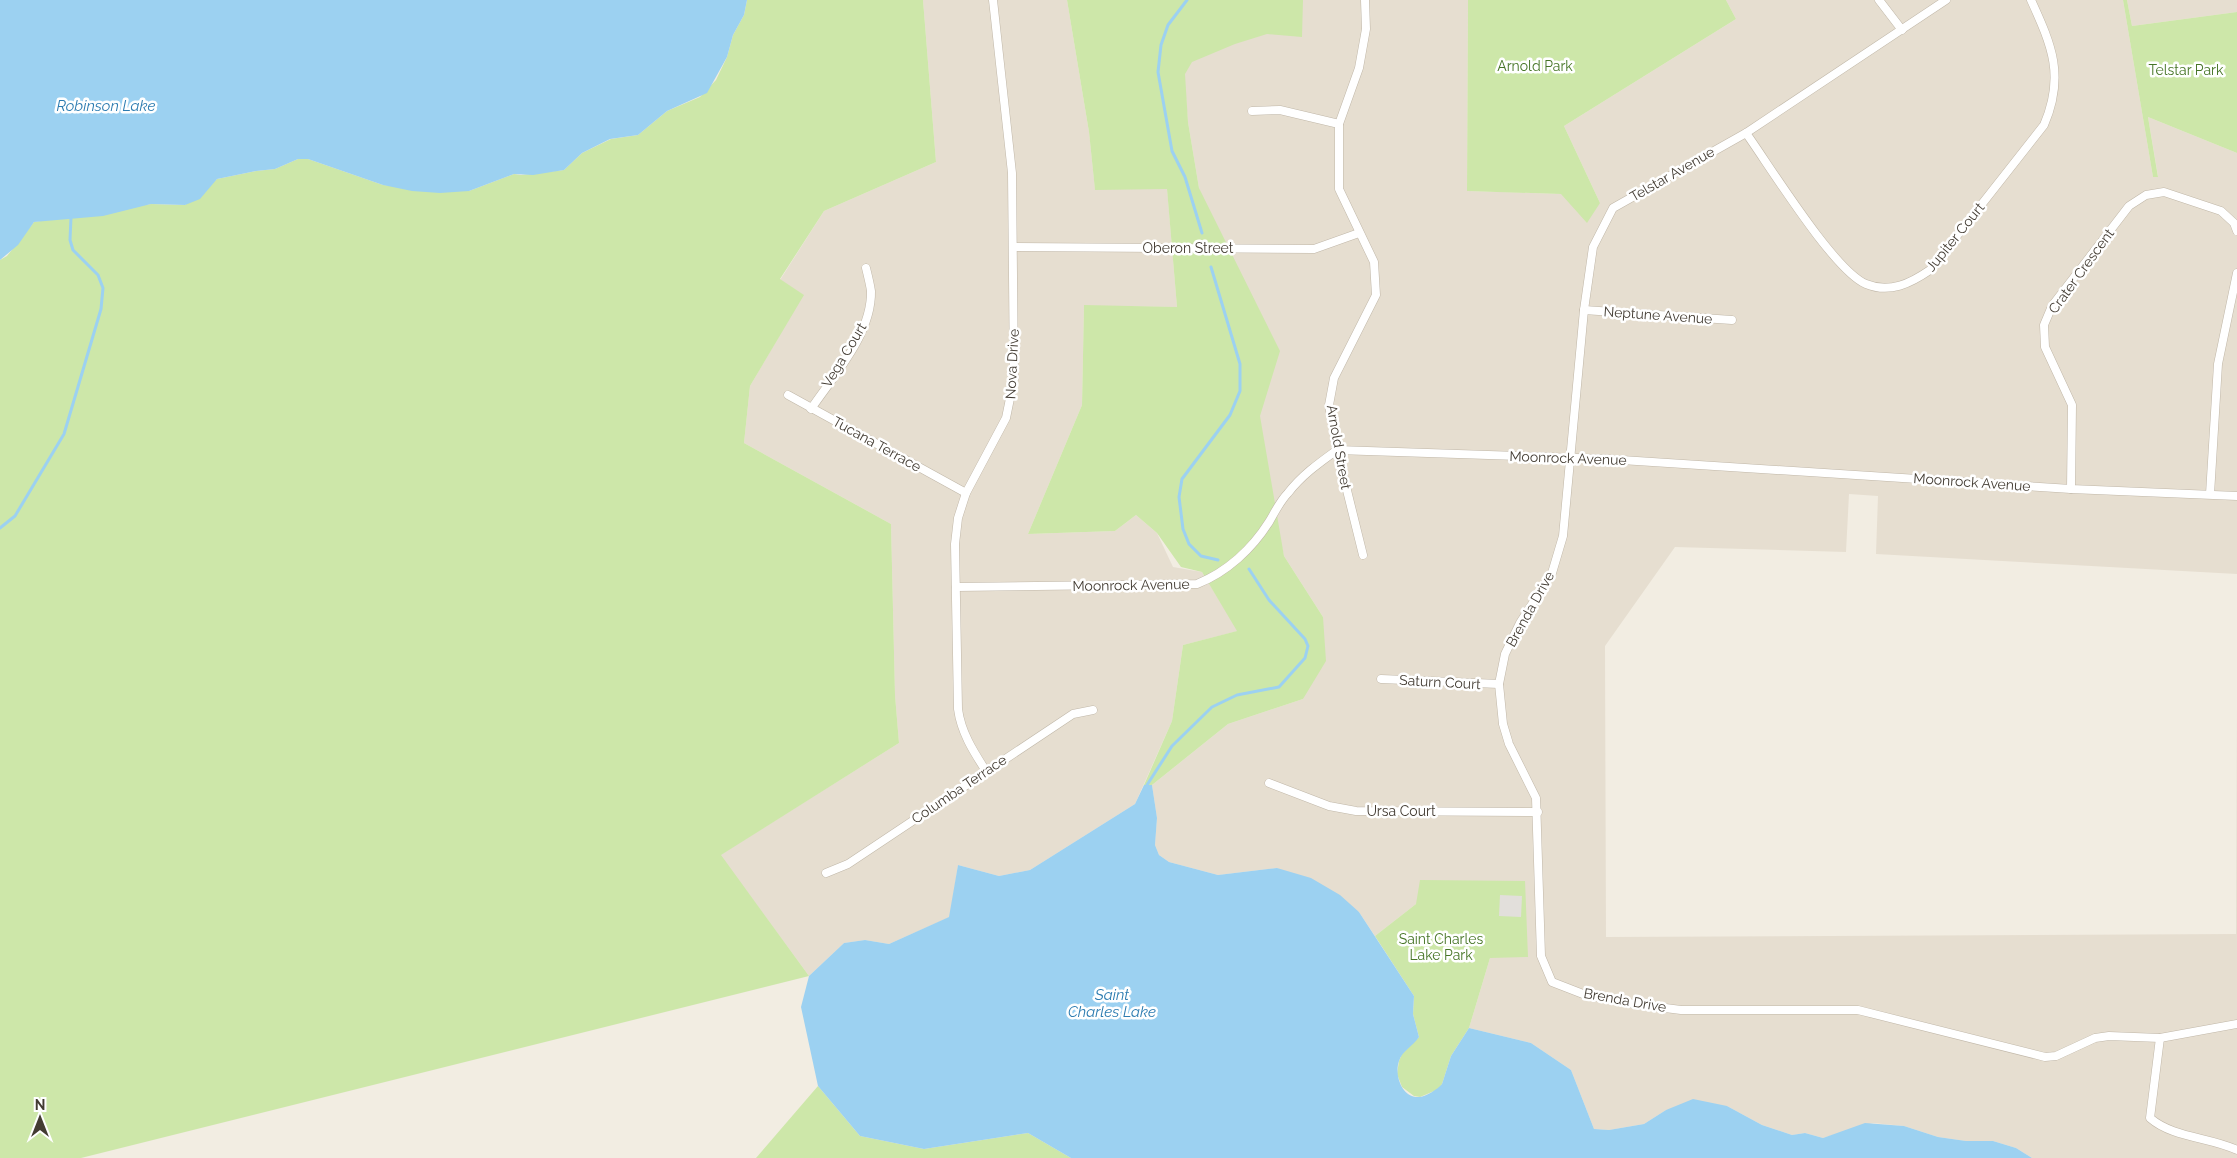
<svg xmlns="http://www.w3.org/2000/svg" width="2237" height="1158" font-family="Raleway,sans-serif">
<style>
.residential{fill:#e6ded0}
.green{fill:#cde7a9}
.parking{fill:#e2dfdb}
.water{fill:#9cd1f1}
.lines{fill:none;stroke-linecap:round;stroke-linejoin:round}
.stream{stroke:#9cd1f1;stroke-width:3}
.street-casing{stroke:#c0b7a8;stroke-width:9}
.street{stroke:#fff;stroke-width:8}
.labels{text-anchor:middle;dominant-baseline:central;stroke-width:5;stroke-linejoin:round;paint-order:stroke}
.park-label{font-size:14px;fill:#467526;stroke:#fff}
.street-label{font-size:14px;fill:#433c33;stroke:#fff}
.water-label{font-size:15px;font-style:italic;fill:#2b7bb0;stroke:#fff}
</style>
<rect width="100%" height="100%" fill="#f2ede2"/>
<g class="residential">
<polygon points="923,0 1067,0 1089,132 1095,189 1167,188 1177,307 1084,306 1082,405 1028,534 1115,531 1136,515 1157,533 1173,567 1202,572 1238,631 1183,645 1172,721 1135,804 1030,870 999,876 958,865 950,917 889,944 865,940 844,943 809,976 720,855 899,743 895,695 891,524 744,443 750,386 803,295 780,280 824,211 936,162"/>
<polygon points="1298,0 1468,0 1467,191 1562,194 1600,203 1564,126 1736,19 1726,0 2123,0 2153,177 2158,176 2148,117 2237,153 2237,574 1876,554 1878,496 1849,494 1846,552 1675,547 1605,646 1606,937 2236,934 2237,705 2237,1158 2032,1158 2016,1148 1993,1141 1966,1141 1938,1137 1904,1126 1873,1123 1823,1138 1805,1133 1792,1135 1762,1125 1727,1106 1666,1110 1644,1124 1609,1130 1594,1129 1571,1070 1531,1043 1469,1028 1490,958 1416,904 1375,936 1359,912 1277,868 1218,875 1169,862 1159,855 1155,845 1157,818 1152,785 1228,724 1303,699 1323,617 1284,556 1199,188 1188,122 1183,63"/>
<polygon points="2127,0 2237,0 2237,12 2132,26"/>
</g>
<g class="green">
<polygon points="747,0 923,0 936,162 824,211 780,279 804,295 750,386 744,443 891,524 895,695 899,743 721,855 809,976 81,1158 0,1158 0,260 7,256 34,222 151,204 185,205 217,179 256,171 275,169 298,159 308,159 383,185 469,191 514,174 521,175 564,170 582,153 611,139 638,135 667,111 700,97 716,80 727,57 733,35 744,15"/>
<polygon points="1067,0 1303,0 1302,37 1267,34 1235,44 1192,62 1185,74 1188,122 1199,188 1280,351 1260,416 1284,556 1323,617 1326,661 1303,699 1228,724 1152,785 1144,785 1172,721 1183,645 1237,631 1202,572 1181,567 1157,533 1136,515 1115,531 1028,534 1082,405 1084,305 1177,307 1167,189 1095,190 1089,132"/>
<polygon points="1468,0 1726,0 1736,19 1564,126 1600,203 1587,223 1561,194 1467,191"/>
<polygon points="2123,0 2127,0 2132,26 2237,12 2237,153 2148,117 2158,177 2153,177"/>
<polygon points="1420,880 1525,881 1528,957 1490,958 1469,1028 1451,1056 1442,1084 1439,1089 1420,1097 1414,1096 1402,1087 1397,1074 1399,1061 1402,1054 1419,1037 1413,1014 1414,996 1375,936 1416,904"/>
<polygon points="818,1086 860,1136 924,1149 1028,1133 1071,1158 756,1158"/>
</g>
<polygon class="parking" points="1500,895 1522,896 1521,917 1499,916"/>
<g class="water">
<polygon points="0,0 747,0 744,15 733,35 727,57 707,93 667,111 638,135 610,139 582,153 564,170 533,175 514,174 469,191 440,193 412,191 383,185 308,159 298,159 275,169 256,171 217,179 200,199 185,205 151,204 103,216 34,222 18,245 0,260"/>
<path d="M 1144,785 L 1152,785 L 1157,818 L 1155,845 L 1159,855 L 1169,862 L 1218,875 L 1277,868 L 1311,878 L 1340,895 L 1359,912 L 1414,996 L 1413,1014 L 1419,1037 C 1413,1046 1402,1051 1399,1061 C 1394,1075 1402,1098 1419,1097 C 1425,1097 1438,1089 1442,1084 L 1451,1056 L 1469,1028 L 1531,1043 L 1571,1070 L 1594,1129 L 1609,1130 L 1644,1124 L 1666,1110 L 1693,1099 L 1727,1106 L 1762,1125 L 1792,1135 L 1805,1133 L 1823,1138 L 1865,1123 L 1904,1126 L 1938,1137 L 1966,1141 L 1993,1141 L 2016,1148 L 2032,1158 L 1071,1158 L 1028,1133 L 924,1149 L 860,1136 L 818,1086 L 801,1007 L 809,976 L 844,943 L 865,940 L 889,944 L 949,917 L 958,865 L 999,876 L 1030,870 L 1135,804 Z"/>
</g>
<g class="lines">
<g class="stream">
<polyline points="1187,0 1168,25 1161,45 1158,72 1172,151 1185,177 1202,233"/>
<polyline points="1211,267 1240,364 1240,391 1230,415 1182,479 1179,497 1183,529 1189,544 1201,556 1218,560"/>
<polyline points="0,528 15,516 64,434 101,309 103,288 98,275 73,250 70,240 71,217"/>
<polyline points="1147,785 1172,746 1212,707 1237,695 1279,687 1305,658 1308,646 1305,639 1269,600 1249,569"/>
</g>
<defs>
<g id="street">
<polyline points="1879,0 1902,30"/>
<polyline points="1946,0 1746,133 1613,208 1593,247 1584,310 1563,536 1552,573 1520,623 1505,654 1499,684 1503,724 1509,744 1536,798 1541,956 1552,982 1583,994 1634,1004 1681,1010 1858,1010 2045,1057 2056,1056 2095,1038 2109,1036 2160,1038 2237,1024"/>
<polyline points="1252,111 1280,110 1339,124"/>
<path d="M 1746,133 C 1769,165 1834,271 1866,284 C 1890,294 1911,283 1930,270 L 2044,125 C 2065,76 2052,46 2031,0"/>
<polyline points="1014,247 1314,249 1359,233"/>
<polyline points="1584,310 1732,320"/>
<polyline points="788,395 966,493"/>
<path d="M 811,409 C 834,375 872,334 871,291 C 870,284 868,276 866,268"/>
<polyline points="2071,489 2072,405 2045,347 2044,325 2052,306 2129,206 2146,195 2164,192 2221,211 2234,223 2237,231"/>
<polyline points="2210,494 2218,364 2237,273"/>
<polyline points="1363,555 1337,450 1329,405 1334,378 1376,295 1374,262 1339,189 1339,124 1359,68 1366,29 1365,0"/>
<path d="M 956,587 L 1197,584 C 1227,572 1252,549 1269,522 C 1275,512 1280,501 1288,493 C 1302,475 1319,463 1337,450 L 1606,459 L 2071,489 L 2237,496"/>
<polyline points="1381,679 1499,684"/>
<path d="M 986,771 C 973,751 961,732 958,709 L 955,544 L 958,518 L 966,493 L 1006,418 L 1014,379 L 1012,173 L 993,0"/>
<polyline points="1269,783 1329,806 1356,811 1538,812"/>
<polyline points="826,873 848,864 1073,714 1093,710"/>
<path d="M 2160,1038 L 2150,1118 C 2173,1138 2210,1137 2237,1150"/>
</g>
</defs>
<use href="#street" class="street-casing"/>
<use href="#street" class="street"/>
</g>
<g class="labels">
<g class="park-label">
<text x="1535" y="66">Arnold Park</text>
<text x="2186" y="70">Telstar Park</text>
<text x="1441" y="939">Saint Charles<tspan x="1441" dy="16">Lake Park</tspan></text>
</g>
<g class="street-label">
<text transform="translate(1672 174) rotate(-30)">Telstar Avenue</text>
<text transform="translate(1955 237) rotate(-51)">Jupiter Court</text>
<text x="1188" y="248">Oberon Street</text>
<text transform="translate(2081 271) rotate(-54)">Crater Crescent</text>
<text transform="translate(1658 315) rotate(4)">Neptune Avenue</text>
<text transform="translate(844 355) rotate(-59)">Vega Court</text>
<text transform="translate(1012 364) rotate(-87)">Nova Drive</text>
<text transform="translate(877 444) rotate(29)">Tucana Terrace</text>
<text transform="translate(1339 447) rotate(80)">Arnold Street</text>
<text transform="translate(1568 458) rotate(2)">Moonrock Avenue</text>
<text transform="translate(1972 482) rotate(4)">Moonrock Avenue</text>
<text transform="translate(1131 585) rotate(-1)">Moonrock Avenue</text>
<text transform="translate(1530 609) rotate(-61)">Brenda Drive</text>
<text transform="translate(1440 682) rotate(3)">Saturn Court</text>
<text transform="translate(959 789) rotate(-34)">Columba Terrace</text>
<text x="1401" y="811">Ursa Court</text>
<text transform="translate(1625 1000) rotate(10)">Brenda Drive</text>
</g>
<g class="water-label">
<text x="106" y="106">Robinson Lake</text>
<text x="1112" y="995">Saint<tspan x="1112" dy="17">Charles Lake</tspan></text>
</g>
</g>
<g transform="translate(40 1118)" stroke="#ffffff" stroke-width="4" paint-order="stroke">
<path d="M0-4L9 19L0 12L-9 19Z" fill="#433c33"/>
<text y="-8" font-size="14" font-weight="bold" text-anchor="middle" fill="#433c33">N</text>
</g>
</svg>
